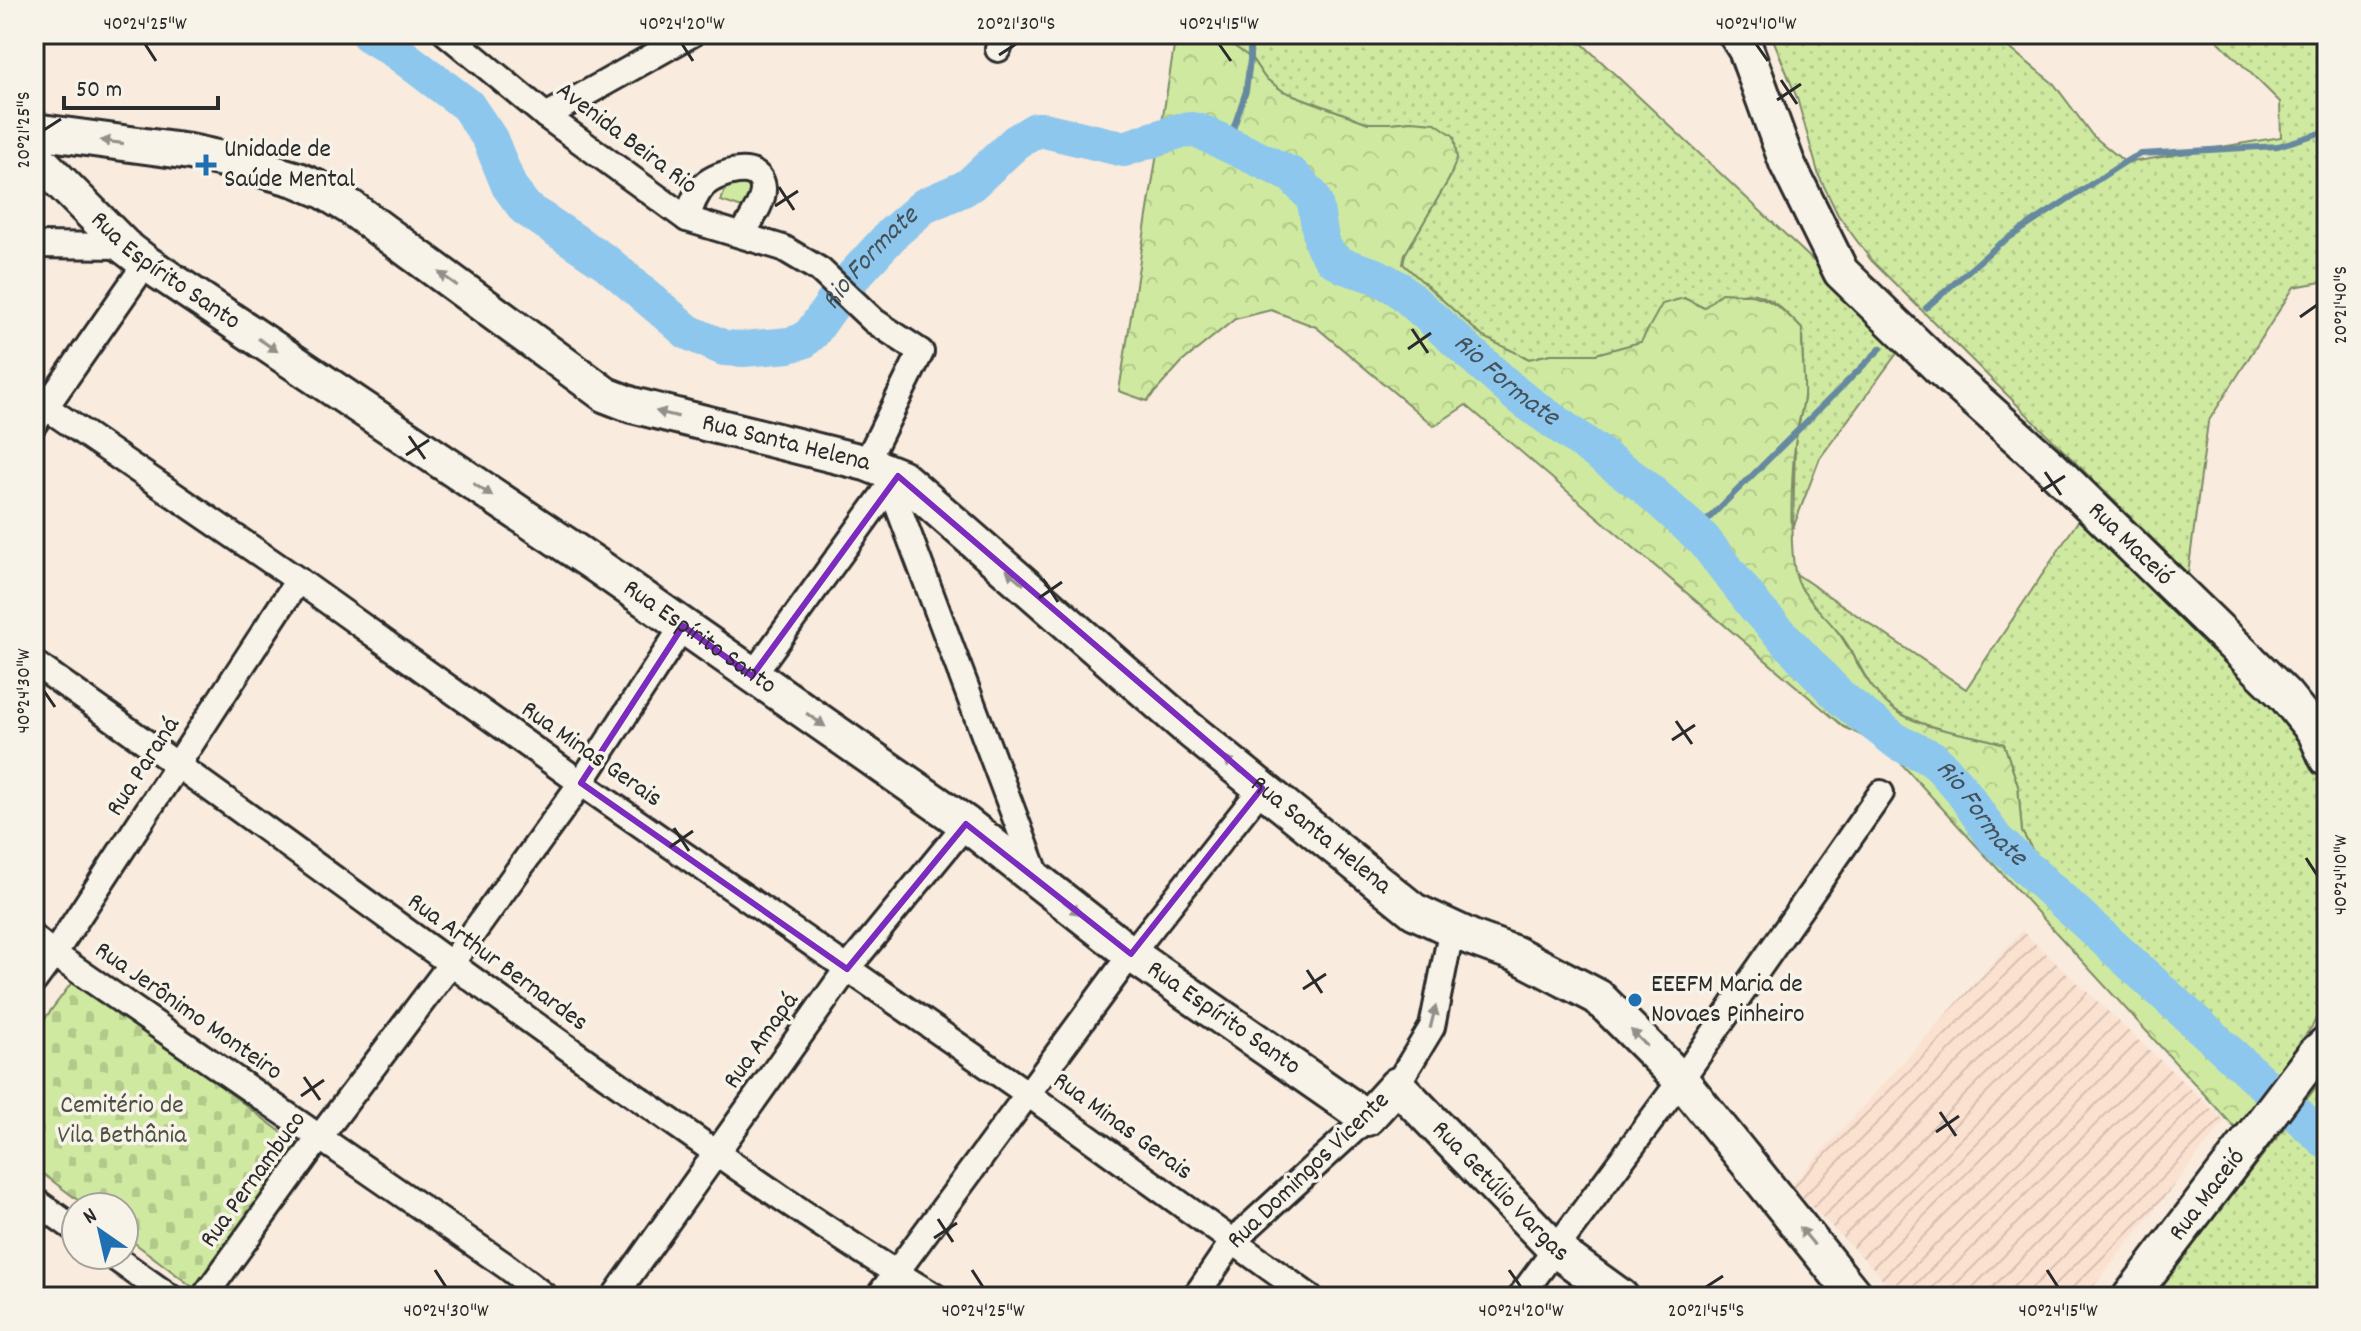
<svg xmlns="http://www.w3.org/2000/svg" width="2361" height="1331" font-family="Dekko,sans-serif">
<style>
.industrial{fill:url(#industrial-furrows)}
.grass{fill:url(#grass-dots);stroke:#7d8a66;stroke-width:2}
.forest{fill:url(#forest-crowns);stroke:#7d8a66;stroke-width:2}
.cemetery{fill:url(#cemetery-stones);stroke:#7d8a66;stroke-width:2}
.park{fill:#cfeaa0;stroke:#7d8a66;stroke-width:2}
.lines{fill:none;stroke-linecap:round;stroke-linejoin:round}
.stream{stroke:#66899f;stroke-width:6}
.river{stroke:#8ec7ed;stroke-width:36}
.street-casing{stroke:#2b2b2b;stroke-width:30}
.secondary-casing{stroke:#2b2b2b;stroke-width:40}
.street{stroke:#f7f3e8;stroke-width:24}
.secondary{stroke:#f7f3e8;stroke-width:34}
.oneway{fill:#918f8a}
.marked{fill:none;stroke:#7b2cbf;stroke-width:6;stroke-linejoin:round}
.ticks{fill:none;stroke:#2b2b2b;stroke-width:3}
.poi-dot{fill:#1f6fb2;stroke:#f7f3e8;stroke-width:3}
.labels{text-anchor:middle;dominant-baseline:central;stroke-width:7;stroke-linejoin:round;paint-order:stroke}
.street-label{font-size:26px;fill:#2b2b2b;stroke:#f7f3e8}
.poi-label{font-size:26px;fill:#2b2b2b;stroke:#f7f3e8;text-anchor:start}
.park-label{font-size:26px;fill:#4c5142;stroke:#f7f3e8}
.water-label{font-size:28px;font-style:italic;fill:#44525c;stroke:#f7f3e8}
.neatline{fill:none;stroke:#2b2b2b;stroke-width:3}
.ticks-label{font-size:20px;text-anchor:middle;fill:#2b2b2b}
</style>
<defs>
<pattern id="industrial-furrows" width="10" height="10" patternUnits="userSpaceOnUse" patternTransform="scale(2)"><rect width="10" height="10" fill="#fbe1d0"/><path d="M-1 1l2-2M0 10L10 0M9 11l2-2" fill="none" stroke="#d7c1b3"/></pattern>
<pattern id="grass-dots" width="8" height="8" patternUnits="userSpaceOnUse" patternTransform="scale(2)"><rect width="8" height="8" fill="#cfeaa0"/><path d="M2 2h.1M6 6h.1" fill="none" stroke="#b2c98a" stroke-width="1.8" stroke-linecap="round"/></pattern>
<pattern id="forest-crowns" width="20" height="18" patternUnits="userSpaceOnUse" patternTransform="scale(2)"><rect width="20" height="18" fill="#cfeaa0"/><path d="M2 6a3 3 0 1 1 6 0M12 15a3 3 0 1 1 6 0" fill="none" stroke="#b2c98a"/></pattern>
<pattern id="cemetery-stones" width="16" height="16" patternUnits="userSpaceOnUse" patternTransform="scale(2)"><rect width="16" height="16" fill="#cfeaa0"/><path d="M2 7V4a2 2 0 0 1 4 0v3zM10 15v-3a2 2 0 0 1 4 0v3z" fill="#b2c98a"/></pattern>
</defs>
<rect width="100%" height="100%" fill="#f9ebdd"/>
<filter id="ink" filterUnits="userSpaceOnUse"><feTurbulence type="fractalNoise" baseFrequency=".0125" numOctaves="2"/><feDisplacementMap in="SourceGraphic" scale="16" xChannelSelector="R" yChannelSelector="G"/><feConvolveMatrix kernelMatrix="1 2 1 2 8 2 1 2 1" color-interpolation-filters="sRGB"/></filter>
<g filter="url(#ink)">
<polygon class="industrial" points="2022,931 2225,1121 2085,1297 1893,1297 1878,1273 1791,1186"/>
<g class="grass">
<path d="M 1174,34 L 1572,34 L 1903,345 L 1820,458 L 1793,528 L 1795,443 L 1804,399 L 1802,329 C 1787,313 1766,289 1741,294 C 1729,296 1716,303 1704,308 L 1684,298 L 1641,342 L 1596,354 L 1552,354 L 1529,359 L 1483,337 L 1403,264 L 1405,254 L 1449,179 L 1457,158 L 1412,121 L 1391,123 L 1368,123 L 1283,91 L 1265,78 L 1252,59 L 1186,38 L 1175,41 Z"/>
<polygon points="1771,34 1992,34 2054,84 2092,135 2126,163 2281,137 2280,102 2211,34 2327,34 2327,281 2294,287 2208,422 2188,574 1871,260 1838,215 1819,176 1797,98"/>
<path d="M 2082,515 L 2268,697 L 2305,741 L 2326,782 L 2327,995 L 2313,1025 L 2266,1088 L 2150,985 L 2121,940 L 2119,930 L 2099,922 L 2078,906 L 2065,886 L 2048,872 L 2034,853 L 2022,832 L 2018,786 L 2004,744 C 1962,731 1911,731 1879,696 C 1863,678 1855,652 1839,633 C 1824,616 1800,597 1796,574 L 1966,689 Z"/>
<polygon points="2320,1082 2327,1086 2327,1297 2152,1297"/>
</g>
<path class="forest" d="M 1186,38 L 1212,39 L 1234,46 L 1252,59 L 1265,78 L 1283,91 L 1368,123 L 1391,123 L 1412,121 L 1435,123 L 1454,136 L 1457,158 L 1449,179 L 1405,254 L 1403,264 L 1483,337 L 1529,359 L 1551,354 L 1596,354 L 1641,342 L 1662,304 L 1684,298 L 1704,308 L 1721,293 C 1762,293 1774,299 1802,329 C 1801,351 1805,374 1804,396 C 1803,410 1797,424 1796,438 C 1792,465 1787,562 1799,584 C 1810,606 1832,620 1844,641 C 1859,666 1874,698 1899,713 C 1931,732 1970,733 2004,744 L 2018,786 L 2022,832 L 2034,853 L 2048,872 L 2065,886 L 2078,906 L 2099,922 L 2119,930 L 2121,940 L 2150,985 L 2266,1088 L 2236,1129 L 1887,748 L 1844,727 L 1466,405 L 1434,426 L 1316,327 L 1271,310 L 1235,319 L 1182,362 L 1147,401 L 1119,391 L 1175,41 Z"/>
<polygon class="cemetery" points="76,977 305,1150 198,1291 124,1235 124,1207 87,1207 34,1167 34,1033"/>
<polygon class="park" points="728,182 747,182 754,192 748,210 721,201"/>
<g class="lines">
<g class="stream">
<polyline points="1228,144 1246,91 1250,60 1250,34"/>
<polyline points="1926,308 1998,245 2128,160 2141,154 2278,146 2327,131"/>
<polyline points="1695,532 1881,348"/>
</g>
<path class="river" id="s1" d="M 368,34 L 397,52 L 467,105 L 490,139 L 509,186 L 525,208 L 607,263 L 688,332 L 724,348 L 744,349 L 789,345 L 803,341 L 812,333 L 848,282 L 893,233 L 924,206 L 963,189 L 971,184 L 1016,142 L 1036,130 L 1044,130 L 1124,149 L 1179,131 L 1193,130 L 1204,133 L 1292,175 L 1311,195 L 1315,203 L 1322,244 L 1331,258 L 1344,266 L 1376,276 L 1399,289 L 1517,395 L 1644,486 L 1703,539 L 1758,610 L 1841,698 L 1899,743 L 1932,758 L 1944,770 L 1963,792 L 1995,839 L 2327,1142"/>
<defs>
<g id="street">
<polyline points="447,34 546,116 687,219 783,248 820,270 874,321 921,352 866,463"/>
<polyline points="998,49 1006,34"/>
<polyline points="546,116 692,34"/>
<path d="M 687,219 C 691,207 695,194 704,185 C 717,173 760,159 763,188 C 764,203 749,222 742,235"/>
<polyline points="34,245 124,246"/>
<polyline points="34,399 298,580 581,783 1028,1094 1310,1297"/>
<polyline points="34,424 146,263"/>
<polyline points="889,488 896,501 1039,881"/>
<path d="M 34,663 C 233,802 426,948 624,1088 C 726,1160 829,1233 936,1297"/>
<polyline points="752,676 896,477"/>
<polyline points="34,938 54,954 506,1266 546,1297"/>
<polyline points="34,981 54,954 298,580"/>
<polyline points="1397,1085 1432,1027 1452,927"/>
<polyline points="34,1200 76,1230"/>
<polyline points="111,1255 170,1297"/>
<polyline points="204,1297 319,1138 450,965 581,783 683,626"/>
<polyline points="614,1297 847,969 966,824"/>
<polyline points="878,1297 1131,954 1262,788"/>
<polyline points="1195,1297 1233,1241 1367,1118"/>
<polyline points="1520,1297 1681,1080 1881,793"/>
</g>
<g id="secondary">
<path id="s2" d="M 1736,34 L 1746,50 L 1787,163 L 1841,272 L 1938,366 L 2051,467 L 2285,695 L 2315,732 L 2327,759"/>
<path id="s3" d="M 34,131 L 190,152 L 236,162 L 298,180 L 324,191 L 350,207 L 606,395 L 632,405 L 866,463 L 901,477 L 1190,730 L 1414,911 L 1472,938 L 1516,954 L 1598,997 L 1681,1080 L 1856,1297"/>
<path id="s4" d="M 34,155 L 124,246 L 146,263 L 596,565 L 966,824 L 1131,954 L 1367,1118 L 1397,1085 L 1556,1250 L 1621,1297"/>
<path id="s5" d="M 2130,1297 L 2315,1054 L 2327,1043"/>
</g>
</defs>
<use href="#street" class="street-casing"/>
<use href="#secondary" class="secondary-casing"/>
<use href="#street" class="street"/>
<use href="#secondary" class="secondary"/>
</g>
<defs><path id="oneway-solid" d="M-6-.8H1V-3.2L6.5 0L1 3.2V.8H-6Z" transform="scale(2)"/></defs>
<g class="oneway">
<use href="#oneway-solid" transform="translate(112 142) rotate(-172)"/>
<use href="#oneway-solid" transform="translate(448 279) rotate(-144)"/>
<use href="#oneway-solid" transform="translate(268 345) rotate(34)"/>
<use href="#oneway-solid" transform="translate(667 414) rotate(-166)"/>
<use href="#oneway-solid" transform="translate(483 490) rotate(34)"/>
<use href="#oneway-solid" transform="translate(1015 577) rotate(-139)"/>
<use href="#oneway-solid" transform="translate(816 720) rotate(35)"/>
<use href="#oneway-solid" transform="translate(1233 765) rotate(-141)"/>
<use href="#oneway-solid" transform="translate(1071 907) rotate(38)"/>
<use href="#oneway-solid" transform="translate(1433 1017) rotate(-76)"/>
<use href="#oneway-solid" transform="translate(1639 1038) rotate(-135)"/>
<use href="#oneway-solid" transform="translate(1807 1236) rotate(-129)"/>
</g>
</g>
<path class="marked" d="M 898,476 L 1262,788 L 1131,954 L 966,824 L 847,969 L 581,783 L 683,626 L 752,676 Z"/>
<path class="ticks" d="M 145,44 L 156,61M 682,44 L 693,61M 1219,44 L 1231,61M 1756,44 L 1768,61M 999,55 L 1016,44M 1781,80 L 1797,104M 1777,100 L 1801,84M 44,130 L 61,119M 779,187 L 794,210M 775,206 L 798,191M 2300,317 L 2317,305M 1412,329 L 1428,353M 1408,349 L 1431,333M 409,436 L 425,459M 406,455 L 429,440M 2045,472 L 2061,495M 2041,491 L 2065,476M 1043,579 L 1058,602M 1039,598 L 1062,582M 44,691 L 55,707M 1676,721 L 1692,744M 1672,740 L 1695,725M 674,828 L 689,851M 670,847 L 693,831M 2306,858 L 2317,875M 1307,970 L 1322,993M 1303,989 L 1326,974M 304,1077 L 320,1100M 301,1096 L 324,1080M 1940,1112 L 1956,1136M 1936,1132 L 1959,1116M 938,1219 L 953,1242M 934,1238 L 957,1223M 435,1270 L 446,1287M 972,1270 L 983,1287M 1509,1270 L 1521,1287M 2047,1270 L 2058,1287M 1706,1287 L 1723,1276"/>
<g class="poi-dot">
<path d="M202 153h8v8h8v8h-8v8h-8v-8h-8v-8h8z"/>
<circle cx="1635" cy="1000" r="8"/>
</g>
<g class="labels">
<g class="street-label">
<text transform="translate(626 139) rotate(37)">Avenida Beira Rio</text>
<text stroke="none"><textPath href="#s4" startOffset="176">Rua Espírito Santo</textPath></text>
<text stroke="none"><textPath href="#s3" startOffset="832">Rua Santa Helena</textPath></text>
<text stroke="none"><textPath href="#s2" startOffset="658">Rua Maceió</textPath></text>
<text stroke="none"><textPath href="#s4" startOffset="824">Rua Espírito Santo</textPath></text>
<text transform="translate(591 755) rotate(35)">Rua Minas Gerais</text>
<text transform="translate(144 767) rotate(-57)">Rua Paraná</text>
<text stroke="none"><textPath href="#s3" startOffset="1504">Rua Santa Helena</textPath></text>
<text transform="translate(497 963) rotate(36)">Rua Arthur Bernardes</text>
<text transform="translate(188 1012) rotate(35)">Rua Jerônimo Monteiro</text>
<text stroke="none"><textPath href="#s4" startOffset="1472">Rua Espírito Santo</textPath></text>
<text transform="translate(762 1041) rotate(-55)">Rua Amapá</text>
<text transform="translate(1122 1127) rotate(36)">Rua Minas Gerais</text>
<text transform="translate(1309 1171) rotate(-44)">Rua Domingos Vicente</text>
<text transform="translate(254 1180) rotate(-54)">Rua Pernambuco</text>
<text stroke="none"><textPath href="#s4" startOffset="1840">Rua Getúlio Vargas</textPath></text>
<text stroke="none"><textPath href="#s5" startOffset="128">Rua Maceió</textPath></text>
</g>
<g class="poi-label">
<text x="224" y="150">Unidade de<tspan x="224" dy="30">Saúde Mental</tspan></text>
<text x="1651" y="985">EEEFM Maria de<tspan x="1651" dy="30">Novaes Pinheiro</tspan></text>
</g>
<g class="park-label">
<text x="122" y="1106">Cemitério de<tspan x="122" dy="30">Vila Bethânia</tspan></text>
</g>
<g class="water-label">
<text stroke="none"><textPath href="#s1" startOffset="672">Rio Formate</textPath></text>
<text stroke="none"><textPath href="#s1" startOffset="1466">Rio Formate</textPath></text>
<text stroke="none"><textPath href="#s1" startOffset="2114">Rio Formate</textPath></text>
</g>
</g>
<rect width="2361" height="1331" fill="none" stroke="#f7f3e8" stroke-width="88"/>
<g transform="translate(100 1231) rotate(326)"><circle r="38" fill="#f7f3e8" stroke="#a5a39c" stroke-width="2"/>
<path d="M0-6L14 30L0 20L-14 30Z" fill="#1f6fb2"/>
<text y="-12" font-size="22" font-weight="bold" text-anchor="middle" fill="#2b2b2b">N</text>
</g>
<path d="M64 96v12h154v-12" fill="none" stroke="#2b2b2b" stroke-width="4"/>
<text x="76" y="96" font-size="24" fill="#2b2b2b" stroke="#f7f3e8" stroke-width="6" paint-order="stroke">50 m</text>
<rect x="44" y="44" width="2273" height="1243" class="neatline"/>
<g class="ticks-label">
<text x="145" y="29">40°24'25"W</text>
<text x="682" y="29">40°24'20"W</text>
<text x="1016" y="29">20°21'30"S</text>
<text x="1219" y="29">40°24'15"W</text>
<text x="1756" y="29">40°24'10"W</text>
<text transform="translate(22 130) rotate(-90)" y="7">20°21'25"S</text>
<text transform="translate(2339 305) rotate(-90)" y="7">20°21'40"S</text>
<text transform="translate(22 691) rotate(-90)" y="7">40°24'30"W</text>
<text transform="translate(2339 875) rotate(-90)" y="7">40°24'10"W</text>
<text x="446" y="1316">40°24'30"W</text>
<text x="983" y="1316">40°24'25"W</text>
<text x="1521" y="1316">40°24'20"W</text>
<text x="1706" y="1316">20°21'45"S</text>
<text x="2058" y="1316">40°24'15"W</text>
</g>
</svg>
